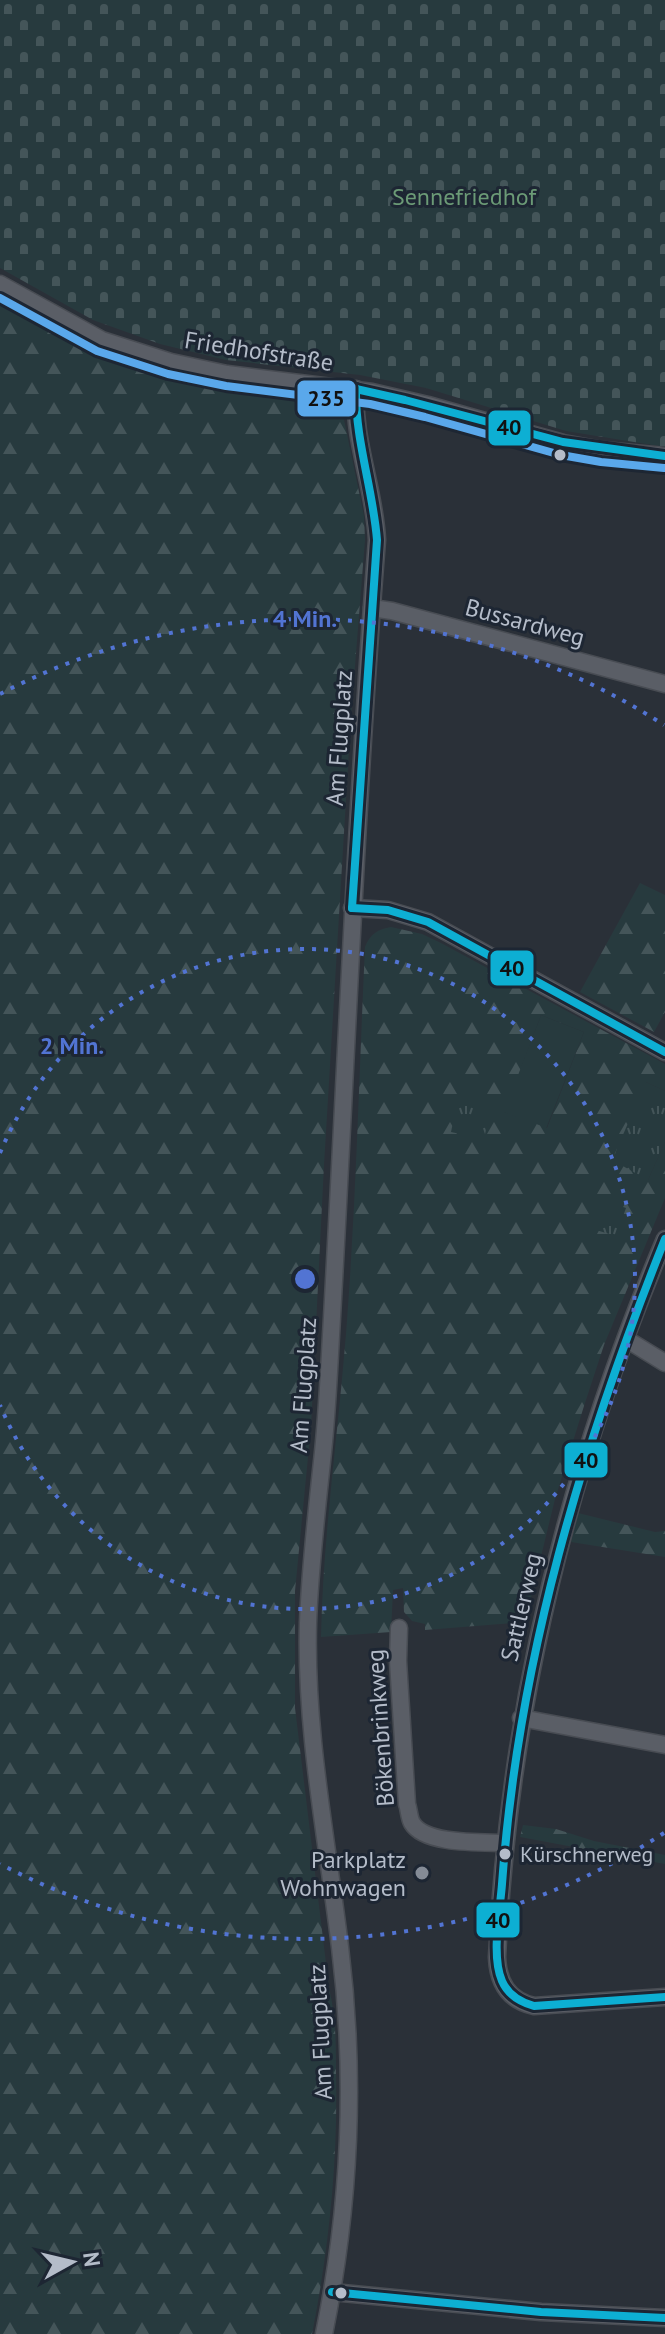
<svg xmlns="http://www.w3.org/2000/svg" width="665" height="2334" font-family="'PT Sans',sans-serif">
<style>
.green{fill:#273a3e}
.forest{fill:url(#forest-firs);fill-rule:evenodd}
.cemetery{fill:url(#cemetery-stones)}
.park{fill:url(#park-tufts)}
.lines{fill:none;stroke-linecap:round;stroke-linejoin:round}
.minor-casing{stroke:#484c53;stroke-width:19}
.minor{stroke:#5a5e66;stroke-width:16}
.bus-1-casing{stroke:#1d2633;stroke-width:14}
.bus-2-casing{stroke:#1d2633;stroke-width:14}
.bus-1{stroke:#0dafd3;stroke-width:8}
.bus-2{stroke:#5aa8eb;stroke-width:8}
.ring{fill:none;stroke:#5274d3;stroke-width:4;stroke-dasharray:4 8}
.bus-dot{fill:#b4bcc9;stroke:#1d2633;stroke-width:3}
.poi-dot{fill:#848b96;stroke:#1d2633;stroke-width:3}
.labels{text-anchor:middle;dominant-baseline:central;stroke-width:6;stroke-linejoin:round;paint-order:stroke}
.bus-label{font-size:22px;fill:#b4bcc9;stroke:#1d2633;text-anchor:start}
.park-label{font-size:24px;fill:#6b9a76;stroke:#1d2633}
.street-label{font-size:24px;fill:#b4bcc9;stroke:#1d2633}
.poi-label{font-size:24px;fill:#b4bcc9;stroke:#1d2633;text-anchor:end}
.centre{fill:#5274d3;stroke:#1d2633;stroke-width:4}
.ring-label{font-size:24px;text-anchor:middle;font-weight:bold;fill:#5274d3;stroke:#1d2633;stroke-width:6;stroke-linejoin:round;paint-order:stroke}
.line-badge{stroke:#1d2633;stroke-width:3}
.pale-badge-label{font-size:22px;text-anchor:middle;font-weight:bold;fill:#111}
</style>
<defs>
<pattern id="forest-firs" width="22" height="20" patternUnits="userSpaceOnUse" patternTransform="scale(2)"><rect width="22" height="20" fill="#273a3e"/><path d="M5 1l3.5 6h-7zM16 11l3.5 6h-7z" fill="#445559"/></pattern>
<pattern id="cemetery-stones" width="16" height="16" patternUnits="userSpaceOnUse" patternTransform="scale(2)"><rect width="16" height="16" fill="#273a3e"/><path d="M2 7V4a2 2 0 0 1 4 0v3zM10 15v-3a2 2 0 0 1 4 0v3z" fill="#445559"/></pattern>
<pattern id="park-tufts" width="24" height="20" patternUnits="userSpaceOnUse" patternTransform="scale(2)"><rect width="24" height="20" fill="#273a3e"/><path d="M3 7l-1-3M5 7V3M7 7l1-3M15 17l-1-3M17 17v-4M19 17l1-3" fill="none" stroke="#445559"/></pattern>
</defs>
<rect width="100%" height="100%" fill="#2a3038"/>
<polygon class="green" points="541,1015 584,1032 546,1129 503,1112"/>
<g class="forest">
<path d="M 0,298 C 34,318 68,338 104,353 C 175,382 252,386 327,396 L 335,401 L 343,415 L 364,516 L 365,540 L 351,716 L 324,1165 L 311,1426 L 295,1591 L 295,1708 L 329,1988 C 336,2016 336,2045 336,2073 C 338,2161 329,2248 312,2334 L 0,2334 Z"/>
<polygon points="640,883 665,895 665,1012 654,1032 580,992"/>
<path d="M 391,927 L 422,934 L 441,943 L 665,1064 L 665,1091 L 646,1082 L 648,1180 L 665,1142 L 665,1198 L 604,1345 L 584,1406 L 555,1499 L 525,1622 L 425,1630 L 425,1624 L 412,1621 L 404,1612 L 403,1588 L 393,1590 L 391,1632 L 321,1637 C 323,1536 338,1435 346,1334 C 356,1206 359,1076 365,947 C 370,934 378,929 391,927 ZM 541,1015 L 584,1032 L 547,1128 L 504,1112 Z"/>
<polygon points="578,1513 655,1532 665,1531 665,1557 571,1542"/>
<polygon points="523,1825 556,1829 594,1841 665,1855 665,1864 520,1837"/>
</g>
<polygon class="cemetery" points="0,0 665,0 665,447 566,431 426,388 360,375 226,360 160,344 93,320 0,268"/>
<g class="park">
<polygon points="646,1082 665,1091 665,1142 648,1180 612,1160"/>
<polygon points="459,1094 492,1101 484,1139 451,1132"/>
<polygon points="606,1201 626,1208 616,1236 596,1230"/>
</g>
<g class="lines">
<defs>
<g id="minor">
<polyline points="0,284 102,340 171,362 227,374 372,392 428,405 563,443 602,450 665,456"/>
<polyline points="372,608 392,611 665,684"/>
<polyline points="352,908 388,910 428,922 665,1052"/>
<path d="M 665,1239 C 567,1470 509,1706 497,1957 C 498,1982 508,2000 534,2006 L 665,1997"/>
<polyline points="626,1339 665,1363"/>
<path d="M 399,1628 L 398,1661 L 407,1804 C 409,1809 409,1818 412,1823 C 425,1845 481,1842 505,1843"/>
<polyline points="521,1718 665,1745"/>
<polyline points="332,2292 541,2312 665,2318"/>
<path d="M 324,2334 C 350,2207 356,2076 340,1947 C 327,1839 305,1732 308,1623 C 310,1566 317,1509 323,1452 C 327,1413 329,1374 331,1335 C 346,1070 356,805 377,540 C 375,490 352,438 356,389"/>
</g>
</defs>
<use href="#minor" class="minor-casing"/>
<use href="#minor" class="minor"/>
<defs>
<g id="bus-1">
<polyline points="356,389 405,400 563,442 665,456"/>
<path d="M 352,908 L 377,540 C 373,489 355,440 356,389"/>
<polyline points="352,908 388,910 428,922 665,1052"/>
<path d="M 665,1239 C 582,1446 518,1661 502,1884 C 500,1911 491,1956 502,1981 C 508,1995 520,2002 534,2006 L 665,1997"/>
<polyline points="332,2292 541,2312 665,2318"/>
</g>
<polyline id="bus-2" points="0,298 97,351 168,374 226,386 370,404 425,417 561,455 601,462 664,468"/>
</defs>
<use href="#bus-1" class="bus-1-casing"/>
<use href="#bus-2" class="bus-2-casing"/>
<use href="#bus-1" class="bus-1"/>
<use href="#bus-2" class="bus-2"/>
</g>
<g class="ring">
<path d="M0 1153A330 330 0 1 1 0 1405"/>
<path d="M664 1833A660 660 0 0 1 0 1864M0 694A660 660 0 0 1 664 725"/>
</g>
<g class="bus-dot">
<circle cx="560" cy="455" r="7"/>
<circle cx="505" cy="1854" r="7"/>
<circle cx="341" cy="2293" r="7"/>
</g>
<circle class="poi-dot" cx="422" cy="1873" r="8"/>
<g class="labels">
<g class="bus-label">
<text x="520" y="1854">Kürschnerweg</text>
</g>
<g class="park-label">
<text x="464" y="196">Sennefriedhof</text>
</g>
<g class="street-label">
<text transform="translate(259 351) rotate(9)">Friedhofstraße</text>
<text transform="translate(525 622) rotate(15)">Bussardweg</text>
<text transform="translate(339 738) rotate(-86)">Am Flugplatz</text>
<text transform="translate(303 1385) rotate(-86)">Am Flugplatz</text>
<text transform="translate(521 1607) rotate(-77)">Sattlerweg</text>
<text transform="translate(380 1728) rotate(-94)">Bökenbrinkweg</text>
<text transform="translate(320 2032) rotate(-93)">Am Flugplatz</text>
</g>
<g class="poi-label">
<text x="406" y="1859">Parkplatz<tspan x="406" dy="28">Wohnwagen</tspan></text>
</g>
</g>
<circle cx="305" cy="1279" r="12" class="centre"/>
<g class="ring-label">
<text x="305" y="627">4 Min.</text>
<text x="72" y="1054">2 Min.</text>
</g>
<g class="line-badge">
<rect x="296" y="379" width="61" height="39" rx="8" fill="#5aa8eb"/>
<rect x="487" y="409" width="45" height="38" rx="8" fill="#0dafd3"/>
<rect x="489" y="949" width="46" height="38" rx="8" fill="#0dafd3"/>
<rect x="563" y="1441" width="46" height="38" rx="8" fill="#0dafd3"/>
<rect x="475" y="1901" width="46" height="38" rx="8" fill="#0dafd3"/>
</g>
<g class="pale-badge-label">
<text x="326" y="406">235</text>
<text x="509" y="435">40</text>
<text x="512" y="976">40</text>
<text x="586" y="1468">40</text>
<text x="498" y="1928">40</text>
</g>
<g transform="translate(72 2262) rotate(82)" stroke="#1d2633" stroke-width="6" paint-order="stroke">
<path d="M0-6L14 30L0 20L-14 30Z" fill="#b4bcc9"/>
<text y="-12" font-size="22" font-weight="bold" text-anchor="middle" fill="#b4bcc9">N</text>
</g>
</svg>
